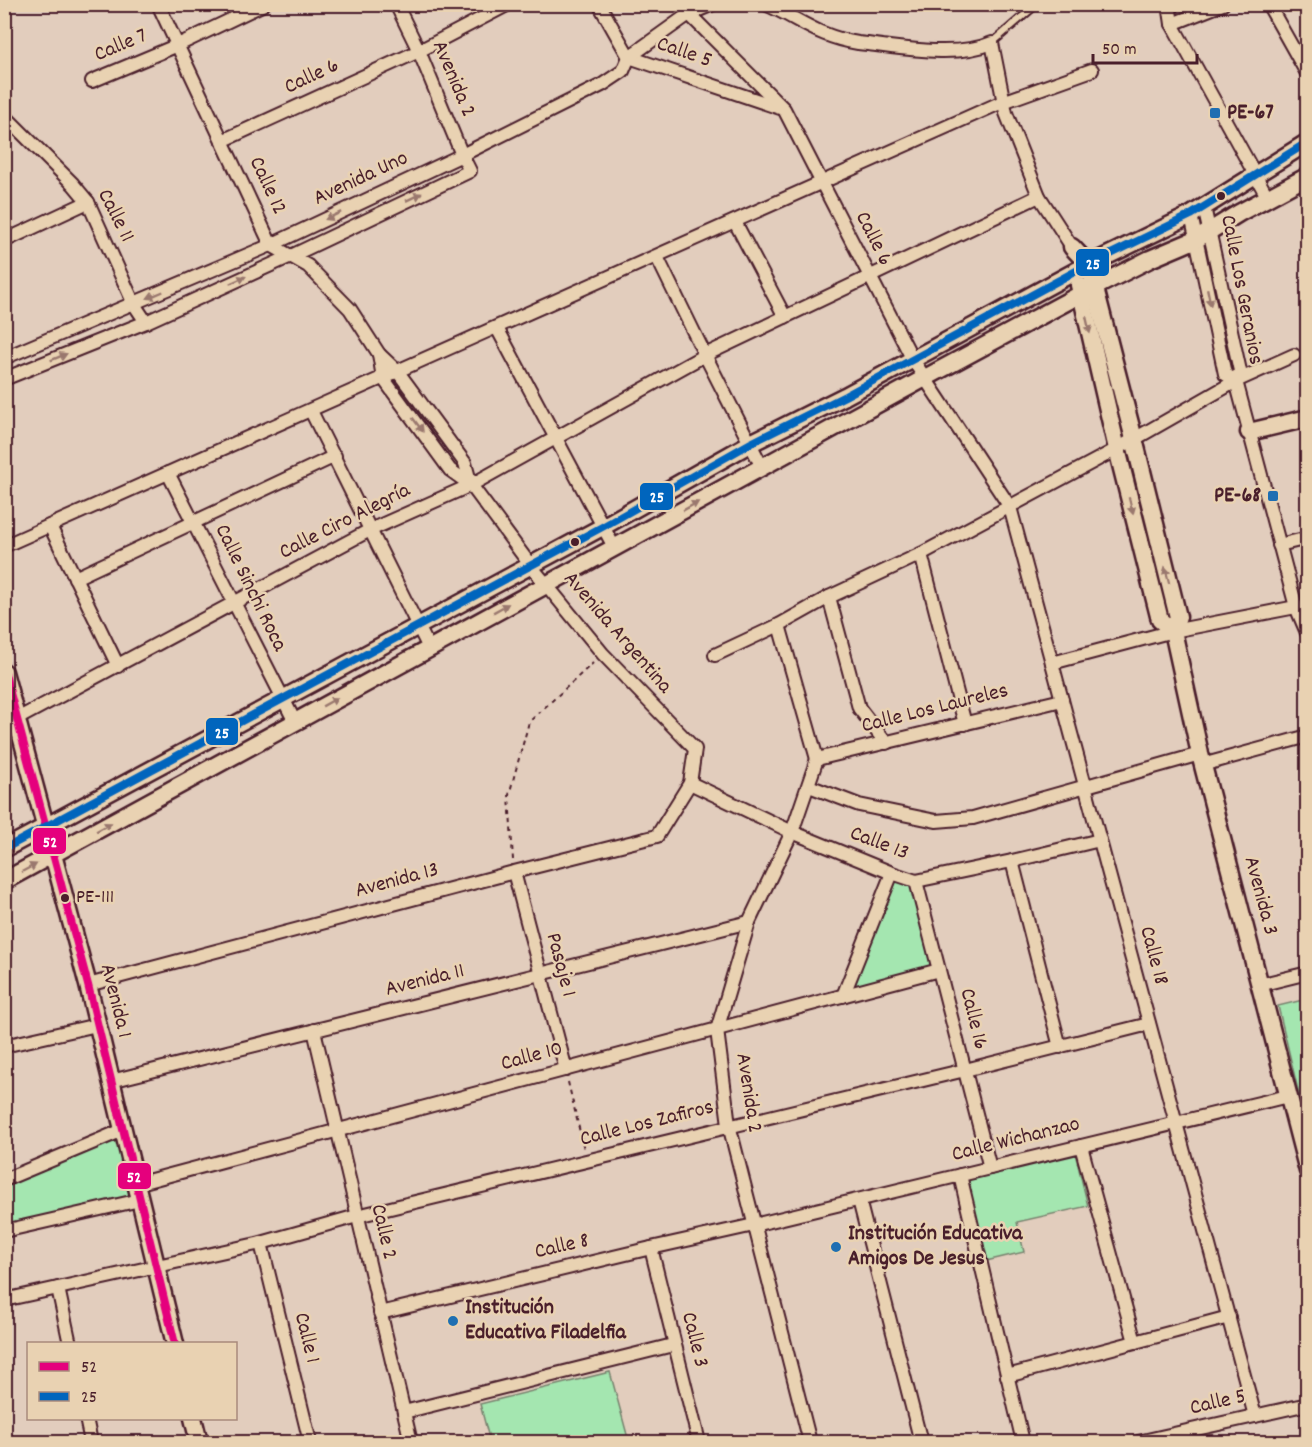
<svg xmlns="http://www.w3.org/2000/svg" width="1312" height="1447" font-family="Dekko,sans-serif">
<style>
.green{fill:#a4e6b0;stroke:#77826e;stroke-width:1.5}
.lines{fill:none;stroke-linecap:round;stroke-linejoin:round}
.lane-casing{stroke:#4a1f2b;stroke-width:10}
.street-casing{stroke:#4a1f2b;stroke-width:16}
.secondary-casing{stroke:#4a1f2b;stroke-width:21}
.path{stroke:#4a1f2b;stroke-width:2;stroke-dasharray:4.5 4.5;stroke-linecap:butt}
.lane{stroke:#e9d2b2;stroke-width:6}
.street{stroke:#e9d2b2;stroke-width:12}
.secondary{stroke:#e9d2b2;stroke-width:16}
.bus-1-casing{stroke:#e9d2b2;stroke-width:12}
.bus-2-casing{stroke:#e9d2b2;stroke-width:12}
.bus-1{stroke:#e5007d;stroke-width:8}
.bus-2{stroke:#0065bd;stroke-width:8}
.oneway{fill:#9a786e}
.poi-dot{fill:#1f6fb2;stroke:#e9d2b2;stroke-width:2}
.bus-dot{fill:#4a1f2b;stroke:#e9d2b2;stroke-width:2}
.labels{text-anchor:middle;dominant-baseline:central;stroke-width:5;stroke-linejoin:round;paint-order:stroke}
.bus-label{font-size:20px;fill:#4a1f2b;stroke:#e9d2b2;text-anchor:start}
.street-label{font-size:22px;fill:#4a1f2b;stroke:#e9d2b2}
.poi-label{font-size:22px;font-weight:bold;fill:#4a1f2b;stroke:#e9d2b2;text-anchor:start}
.line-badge{stroke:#e9d2b2;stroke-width:2}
.badge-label{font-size:16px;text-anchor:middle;font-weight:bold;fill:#fff}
</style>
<rect width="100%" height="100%" fill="#e2cdbd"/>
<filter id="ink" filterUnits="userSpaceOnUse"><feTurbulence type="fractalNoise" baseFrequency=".0167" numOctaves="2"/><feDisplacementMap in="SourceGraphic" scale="12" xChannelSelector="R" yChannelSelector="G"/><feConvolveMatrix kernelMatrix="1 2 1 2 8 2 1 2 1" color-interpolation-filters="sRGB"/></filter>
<g filter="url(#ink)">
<g class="green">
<polygon points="892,873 916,881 939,970 843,996"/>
<polygon points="1307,999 1308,999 1307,1128 1278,1006"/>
<polygon points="118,1132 140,1200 5,1231 4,1181"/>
<polygon points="1075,1153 1088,1206 1017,1222 1024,1252 986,1261 967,1179"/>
<polygon points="610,1372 629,1442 490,1442 480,1404"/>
</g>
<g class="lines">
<defs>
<polyline id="lane" points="992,43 1037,4"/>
<g id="street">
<polyline points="158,4 271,245 308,266 350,309 379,354 398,372 465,463 471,485"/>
<polyline points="599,4 629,57 780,108"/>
<polyline points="684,4 689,14 784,109 913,360 1010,507 1255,1416"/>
<path d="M 765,4 C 800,19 818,37 858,43 C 898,47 955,59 992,43 L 1006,113 L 1039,196 L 1072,247"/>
<polyline points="1169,4 1172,24 1268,198"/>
<polyline points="1268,4 1308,75"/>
<polyline points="1172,24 1223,4"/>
<polyline points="92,81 178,45 264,4"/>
<polyline points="4,115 73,184 88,202 134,304 146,322"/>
<polyline points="222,141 419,51 509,4"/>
<polyline points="1204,207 1240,371 1236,381 1296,607 1308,635"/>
<polyline points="1191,215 1225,374 1236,381"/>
<polyline points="735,222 785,317"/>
<polyline points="4,241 88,202"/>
<polyline points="657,257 705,355 762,467"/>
<polyline points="497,328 614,547"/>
<polyline points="4,358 271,245 462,155 602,85 623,71 629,57 689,14 713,4"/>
<polyline points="4,379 146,322 291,256 470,171 462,155 419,51 396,4"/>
<polyline points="311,411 429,648"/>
<polyline points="168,473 295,722"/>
<polyline points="50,526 118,666"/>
<polyline points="1279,545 1308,538"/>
<polyline points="4,546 1000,103 1092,70"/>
<polyline points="921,554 965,724"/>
<polyline points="75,578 335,456"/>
<polyline points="829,597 859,708 886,743"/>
<polyline points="779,625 817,759"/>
<polyline points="715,655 779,625 829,597 921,554 1117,449 1236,381 1294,355"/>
<polyline points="1052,663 1173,631 1296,607"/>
<polyline points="4,726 370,530 471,485 705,355 1039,196"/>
<polyline points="817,759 1062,700"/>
<polyline points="1202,765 1308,736"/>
<polyline points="690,783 792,832 892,873 916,881 1012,861 1100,840"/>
<polyline points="809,786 859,805 936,821 973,818 1200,754"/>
<polyline points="1012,861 1060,1047"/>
<polyline points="514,872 566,1070"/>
<polyline points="916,881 990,1168"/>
<polyline points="88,985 514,872 657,836 690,783 695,749 603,654 531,566 471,485 450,470 383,378 379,354"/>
<polyline points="1259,985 1308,973"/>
<polyline points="843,996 892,873"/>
<polyline points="314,1030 411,1442"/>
<polyline points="4,1046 97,1025"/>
<polyline points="111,1081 749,922"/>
<polyline points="1081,1146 1135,1342"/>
<polyline points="960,1175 1023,1442"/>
<polyline points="4,1180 123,1130"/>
<polyline points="136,1184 939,970"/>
<polyline points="859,1200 921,1442"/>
<polyline points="4,1231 140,1200"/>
<polyline points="261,1243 310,1442"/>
<polyline points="651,1248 699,1442"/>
<polyline points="58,1288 70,1344"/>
<polyline points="4,1300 261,1243 357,1216 965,1070 1149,1024"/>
<polyline points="380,1313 651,1248 754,1225 1288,1096"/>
<polyline points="1007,1376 1229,1317"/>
<polyline points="404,1412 673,1345"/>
<polyline points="86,1418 91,1442"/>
<polyline points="810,1442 729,1125 717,1030 749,922 792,832 817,759"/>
<polyline points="1138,1442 1308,1404"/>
</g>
<g id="secondary">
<polyline points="1072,247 1089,265 1134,439 1178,617 1173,631 1200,754 1308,1171"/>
<polyline points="1079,285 1117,449 1160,620 1173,631"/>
<polyline points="1249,432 1308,418"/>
<polyline points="4,672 88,985 175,1344"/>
<polyline points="4,849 604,526 751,443 845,396 1076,271 1191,215 1308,142"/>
<polyline points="4,881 925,378 1081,294 1150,259 1197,239 1239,213 1308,176"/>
<polyline points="193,1418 199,1442"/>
</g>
</defs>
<use href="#lane" class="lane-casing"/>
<use href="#street" class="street-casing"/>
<use href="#secondary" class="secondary-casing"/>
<g class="path">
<polyline points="513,860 509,795 529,722 593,663"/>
<polyline points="568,1082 584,1149"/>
</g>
<use href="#lane" class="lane"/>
<use href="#street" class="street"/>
<use href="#secondary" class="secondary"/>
<defs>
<polyline id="bus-1" points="5,674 88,985 175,1344"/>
<polyline id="bus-2" points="4,849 604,526 751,443 845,396 1076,271 1191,215 1308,142"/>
</defs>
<use href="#bus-1" class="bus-1-casing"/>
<use href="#bus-2" class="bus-2-casing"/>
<use href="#bus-1" class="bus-1"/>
<use href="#bus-2" class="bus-2"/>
</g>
<defs><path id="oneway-solid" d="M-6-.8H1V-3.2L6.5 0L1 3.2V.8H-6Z" transform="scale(1.5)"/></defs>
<g class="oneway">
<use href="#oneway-solid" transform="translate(414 197) rotate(-26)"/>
<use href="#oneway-solid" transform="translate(333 216) rotate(155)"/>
<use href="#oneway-solid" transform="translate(238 280) rotate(-24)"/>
<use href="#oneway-solid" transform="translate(155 295) rotate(157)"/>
<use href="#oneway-solid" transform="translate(1209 297) rotate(78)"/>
<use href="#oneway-solid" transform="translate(1088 325) rotate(77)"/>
<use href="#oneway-solid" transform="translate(59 357) rotate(-22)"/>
<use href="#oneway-solid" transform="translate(418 425) rotate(53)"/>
<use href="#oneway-solid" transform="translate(691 506) rotate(-29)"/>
<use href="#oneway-solid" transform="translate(1131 506) rotate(76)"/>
<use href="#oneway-solid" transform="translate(1167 575) rotate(-104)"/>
<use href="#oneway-solid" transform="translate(501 608) rotate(-29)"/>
<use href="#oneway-solid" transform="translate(330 702) rotate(-29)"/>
<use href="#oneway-solid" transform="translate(104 827) rotate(-29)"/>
<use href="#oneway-solid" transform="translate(29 868) rotate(-28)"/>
</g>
</g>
<g class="poi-dot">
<rect x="1209" y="107" width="12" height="12" rx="3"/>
<rect x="1267" y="490" width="12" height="12" rx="3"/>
<circle cx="836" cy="1247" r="6"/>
<circle cx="453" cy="1321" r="6"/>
</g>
<g class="bus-dot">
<circle cx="1221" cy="196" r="5"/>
<circle cx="575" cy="542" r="5"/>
<circle cx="65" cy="898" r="5"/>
</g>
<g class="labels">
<g class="bus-label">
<text x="76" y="898">PE-111</text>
</g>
<g class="street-label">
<text transform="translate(121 46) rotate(-23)">Calle 7</text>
<text transform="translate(684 53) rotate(19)">Calle 5</text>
<text transform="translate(312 77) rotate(-25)">Calle 6</text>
<text transform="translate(453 79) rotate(67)">Avenida 2</text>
<text transform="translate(361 179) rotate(-25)">Avenida Uno</text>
<text transform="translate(267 186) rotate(65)">Calle 12</text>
<text transform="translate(115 216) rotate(63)">Calle 11</text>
<text transform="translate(873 239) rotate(63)">Calle 6</text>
<text transform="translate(1241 290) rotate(79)">Calle Los Geranios</text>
<text transform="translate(345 522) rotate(-27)">Calle Ciro Alegría</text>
<text transform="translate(250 588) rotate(64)">Calle Sinchi Roca</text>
<text transform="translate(617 633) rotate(49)">Avenida Argentina</text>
<text transform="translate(935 709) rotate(-14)">Calle Los Laureles</text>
<text transform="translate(879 844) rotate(21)">Calle 13</text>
<text transform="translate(397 881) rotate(-15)">Avenida 13</text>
<text transform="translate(1260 896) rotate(75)">Avenida 3</text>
<text transform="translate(1153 956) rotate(75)">Calle 18</text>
<text transform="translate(560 965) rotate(75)">Pasaje 1</text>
<text transform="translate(425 981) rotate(-14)">Avenida 11</text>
<text transform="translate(115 1001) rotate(76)">Avenida 1</text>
<text transform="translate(973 1019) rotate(76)">Calle 16</text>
<text transform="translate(532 1057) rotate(-15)">Calle 10</text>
<text transform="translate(748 1093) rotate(81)">Avenida 2</text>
<text transform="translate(647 1124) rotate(-14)">Calle Los Zafiros</text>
<text transform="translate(1016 1140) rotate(-14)">Calle Wichanzao</text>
<text transform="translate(383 1232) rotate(77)">Calle 2</text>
<text transform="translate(562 1247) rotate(-13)">Calle 8</text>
<text transform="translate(306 1338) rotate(76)">Calle 1</text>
<text transform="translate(694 1340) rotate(76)">Calle 3</text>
<text transform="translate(1218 1403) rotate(-13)">Calle 5</text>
</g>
<g class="poi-label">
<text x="1227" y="113">PE-67</text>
<text x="1261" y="496" text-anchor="end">PE-68</text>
<text x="848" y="1234">Institución Educativa<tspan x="848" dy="25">Amigos De Jesus</tspan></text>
<text x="465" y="1308">Institución<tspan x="465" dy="25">Educativa Filadelfia</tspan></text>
</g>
</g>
<g class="line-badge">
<rect x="1075" y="248" width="35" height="29" rx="6" fill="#0065bd"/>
<rect x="639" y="482" width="35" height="29" rx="6" fill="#0065bd"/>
<rect x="205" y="717" width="34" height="29" rx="6" fill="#0065bd"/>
<rect x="32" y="827" width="35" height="28" rx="6" fill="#e5007d"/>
<rect x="117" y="1162" width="35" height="28" rx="6" fill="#e5007d"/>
</g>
<g class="badge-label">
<text x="1093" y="269">25</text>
<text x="657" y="502">25</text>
<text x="222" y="738">25</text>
<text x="50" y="847">52</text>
<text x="134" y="1182">52</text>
</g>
<rect width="1312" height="1447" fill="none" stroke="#e9d2b2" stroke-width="24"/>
<rect x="12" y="12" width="1288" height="1423" fill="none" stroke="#4a1f2b" stroke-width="2" filter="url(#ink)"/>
<rect x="27" y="1342" width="210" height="78" fill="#e9d2b2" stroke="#a98a7c" stroke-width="1.5"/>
<rect x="39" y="1362" width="30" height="9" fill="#e5007d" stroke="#a98a7c" stroke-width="1.5"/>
<text x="81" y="1372" font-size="18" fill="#4a1f2b">52</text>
<rect x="39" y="1392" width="30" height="9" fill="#0065bd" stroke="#a98a7c" stroke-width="1.5"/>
<text x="81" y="1402" font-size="18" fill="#4a1f2b">25</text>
<path d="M1093 54v9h104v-9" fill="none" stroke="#4a1f2b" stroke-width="3"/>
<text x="1102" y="54" font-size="18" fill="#4a1f2b" stroke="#e9d2b2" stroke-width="4.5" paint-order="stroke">50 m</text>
</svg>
